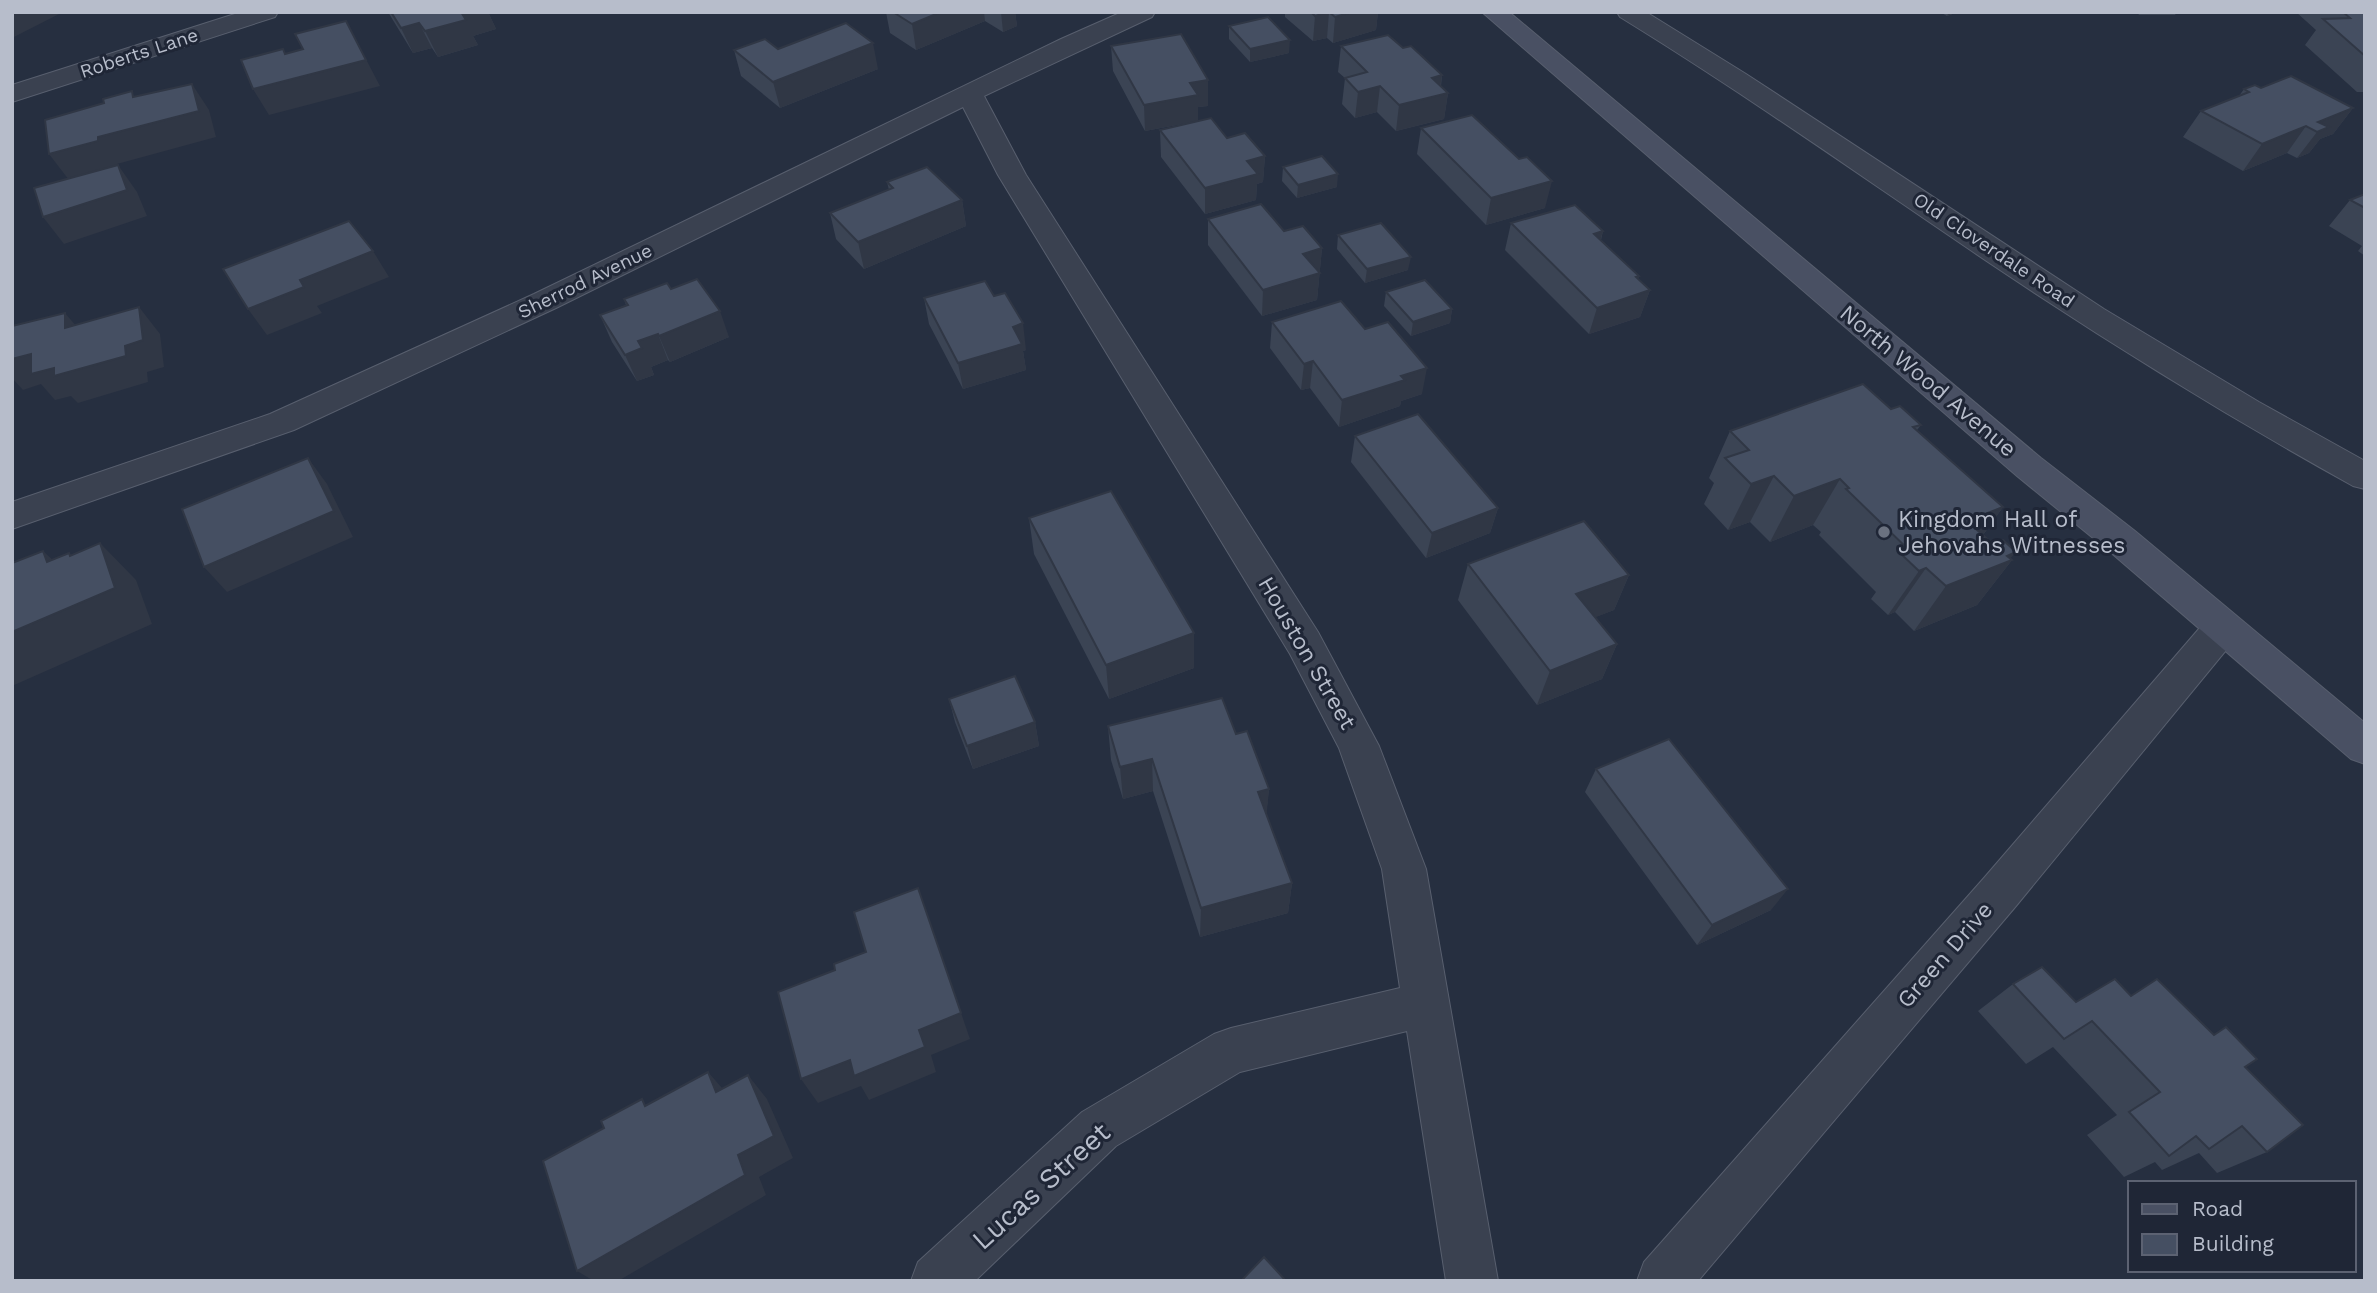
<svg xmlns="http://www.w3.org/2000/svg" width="2377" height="1293" font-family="'Work Sans',sans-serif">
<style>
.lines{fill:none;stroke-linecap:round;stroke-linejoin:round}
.street-casing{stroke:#585f6e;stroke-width:2}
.secondary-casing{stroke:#585f6e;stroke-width:2}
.street{fill:#3a4150;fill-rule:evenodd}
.secondary{fill:#495063;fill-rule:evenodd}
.wall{fill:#3b4454}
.shaded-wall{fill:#303745}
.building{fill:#454f62;stroke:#303745;stroke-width:2}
.worship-dot{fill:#6b7280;stroke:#1f2636;stroke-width:2.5}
.labels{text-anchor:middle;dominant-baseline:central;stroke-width:6;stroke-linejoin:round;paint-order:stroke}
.far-street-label{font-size:19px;fill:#b7bdcb;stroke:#1f2636}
.street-label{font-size:23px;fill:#b7bdcb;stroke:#1f2636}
.poi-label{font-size:23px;fill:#b7bdcb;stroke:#1f2636;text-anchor:start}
.near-street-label{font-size:28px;fill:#b7bdcb;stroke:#1f2636}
</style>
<rect width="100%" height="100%" fill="#262f40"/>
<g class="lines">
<defs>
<g id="street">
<polygon points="241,12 278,12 275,17 12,102 12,85"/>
<polygon points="1122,12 1155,12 1152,17 984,96 1026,175 1318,632 1379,746 1426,869 1498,1281 1446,1281 1407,1031 1240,1072 1116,1146 975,1281 911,1281 918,1262 1082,1112 1214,1034 1231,1028 1400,988 1382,869 1339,748 1290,654 998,175 963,107 556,308 294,430 12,529 12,502 270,414 534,294 1061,39"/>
<path d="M 1617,12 L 1646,12 L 1746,74 L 2104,309 L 2259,402 L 2365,461 L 2365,489 L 2353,486 C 2229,417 2109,343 1991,264 C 1868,181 1747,95 1620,17 Z"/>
<polygon points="2223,612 2236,616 2242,627 2236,638 2016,906 1698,1281 1637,1281 1644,1262 1984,878 2210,616"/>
</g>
<polygon id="secondary" points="1482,12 1509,12 2041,458 2135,531 2365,723 2365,764 2351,759 2109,551 2017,476"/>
</defs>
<use href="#street" class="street-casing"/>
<use href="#secondary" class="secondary-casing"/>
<use href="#street" class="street"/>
<use href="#secondary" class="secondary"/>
</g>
<g class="wall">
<polygon points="388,12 488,12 496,29 473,36 478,45 438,57 432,48 413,53"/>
<polygon points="886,12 1015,12 1017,26 1003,32 985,21 916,50 890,33"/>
<polygon points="1285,12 1378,12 1376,30 1333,43 1327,38 1313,41 1285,17"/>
<polygon points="1940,12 1958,12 1947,16"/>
<polygon points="2137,12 2177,12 2175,15 2139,15"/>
<polygon points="2296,12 2365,12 2365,92 2357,92 2305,45 2316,30"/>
<polygon points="1229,26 1289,53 1250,62 1229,39"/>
<polygon points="1111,46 1208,106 1198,107 1198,121 1227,138 1265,156 1263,182 1257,184 1256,200 1205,214 1161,157 1160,130 1193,122 1145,131 1113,71"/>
<polygon points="1341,46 1403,48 1442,75 1441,86 1448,93 1444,119 1396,131 1377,112 1355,118 1342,104 1345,78 1338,72"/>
<polygon points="778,49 878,69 780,108 741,76 734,50"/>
<polygon points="2261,88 2353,108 2333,134 2320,139 2309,153 2297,158 2287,153 2243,171 2183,137 2201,111 2239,96 2244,89"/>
<polygon points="1421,128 1545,208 1486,225 1417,154"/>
<polygon points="1283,167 1337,187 1297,198 1282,181"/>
<polygon points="887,182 962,200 966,226 864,269 836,239 830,213 889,190"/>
<polygon points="2365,194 2365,256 2358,251 2362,246 2329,226 2350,200"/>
<polygon points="1208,219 1284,231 1322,248 1317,300 1262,316 1208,245"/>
<polygon points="1511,223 1603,231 1601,240 1639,276 1638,279 1650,290 1640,317 1589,334 1505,250"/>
<polygon points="1338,235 1408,270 1365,283 1337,249"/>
<polygon points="671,289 729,337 670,362 668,360 651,367 654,375 637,381 612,342 600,315 626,305 624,299"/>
<polygon points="1386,292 1452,309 1450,323 1411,336 1384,306"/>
<polygon points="924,298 1026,350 1023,351 1026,370 963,389 929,324"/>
<polygon points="1272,322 1365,329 1422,394 1401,401 1400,406 1339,427 1310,388 1301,390 1270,348"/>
<polygon points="1891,409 1921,425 1917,430 2003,507 1983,535 2012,560 1977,605 1914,631 1895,612 1888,615 1871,599 1876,592 1819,535 1821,532 1813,525 1770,542 1750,522 1728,530 1704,504 1714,483 1709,478 1730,431"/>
<polygon points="1355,436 1498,508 1490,533 1426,558 1351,462"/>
<polygon points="1029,518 1194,668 1109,699 1034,554"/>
<polygon points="1468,564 1629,575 1614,610 1595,617 1617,644 1602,679 1537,705 1458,600"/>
<polygon points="949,699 1035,722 1039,746 973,769 955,722"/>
<polygon points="1108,726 1236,734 1269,789 1266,815 1292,883 1288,913 1200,937 1153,791 1123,799 1111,760"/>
<polygon points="1596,769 1771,910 1697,945 1585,792"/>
<polygon points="2013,984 2076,1002 2131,996 2214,1035 2226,1027 2245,1067 2267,1152 2217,1173 2199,1153 2162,1170 2155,1162 2124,1177 2087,1135 2117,1115 2053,1047 2026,1064 1978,1011"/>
</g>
<g class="shaded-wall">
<polygon points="12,12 63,12 12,38"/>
<polygon points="461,12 488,12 496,29 473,36 478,45 438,57 425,31"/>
<polygon points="941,12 984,12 985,21 916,50 912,24"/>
<polygon points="1001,12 1015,12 1017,26 1003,32"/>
<polygon points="1329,12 1327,38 1313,41 1315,16"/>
<polygon points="1352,12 1378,12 1376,30 1333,43 1335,17"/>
<polygon points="1949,12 1958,12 1947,16"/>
<polygon points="346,21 380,86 269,115 253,89 285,54 283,49 298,75"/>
<polygon points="419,23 432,48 413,53 401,28"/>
<polygon points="1290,40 1289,53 1250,62 1250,49"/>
<polygon points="873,43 878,69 780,108 773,82"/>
<polygon points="1442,75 1439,95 1448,93 1444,119 1396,131 1399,105 1432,78"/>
<polygon points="1208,80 1208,106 1198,107 1198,121 1145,131 1144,105 1190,83"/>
<polygon points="192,84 209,110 216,137 117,164 117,167 69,180 49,154 98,137"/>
<polygon points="1380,86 1377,112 1355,118 1358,92"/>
<polygon points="2353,108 2333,134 2320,139 2309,153 2297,158 2317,132 2318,122"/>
<polygon points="2306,126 2287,153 2243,171 2262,144"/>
<polygon points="1265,156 1263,182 1257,184 1256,200 1205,214 1205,188 1247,161"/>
<polygon points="118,165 137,192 147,216 64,244 43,217"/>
<polygon points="1338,174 1337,187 1297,198 1298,185"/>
<polygon points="1552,181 1545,208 1486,225 1491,198"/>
<polygon points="962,200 966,226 864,269 858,242"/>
<polygon points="1603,231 1595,258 1594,234"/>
<polygon points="1322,248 1317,300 1262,316 1263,290 1303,254"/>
<polygon points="373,251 389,277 317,306 322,313 267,335 248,309 300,280"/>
<polygon points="1411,257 1408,270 1365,283 1367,269"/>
<polygon points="1639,276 1632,296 1650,290 1640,317 1589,334 1597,308 1636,277"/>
<polygon points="139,307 160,334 164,367 147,372 148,382 78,403 71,396 55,400 41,384 23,390 12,378 12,359 31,354 54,368 125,346"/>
<polygon points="1452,309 1450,323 1411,336 1413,322"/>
<polygon points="720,311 729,337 670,362 659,336"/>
<polygon points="65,313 88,340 65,328"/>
<polygon points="1023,323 1026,350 1023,351 1026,370 963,389 958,363 1013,327"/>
<polygon points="658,334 668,360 651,367 654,375 637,381 625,355 638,341"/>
<polygon points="1313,361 1310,388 1301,390 1304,364"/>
<polygon points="1427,368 1422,394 1401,401 1400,406 1339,427 1342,400 1401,376"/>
<polygon points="308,458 327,484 353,537 227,592 204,567"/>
<polygon points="1774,476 1750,522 1728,530 1751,484"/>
<polygon points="1840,479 1813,525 1770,542 1794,496"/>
<polygon points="2003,507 1970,553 1967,521"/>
<polygon points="1498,508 1490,533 1426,558 1432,533"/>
<polygon points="100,543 136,580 152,624 12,686 12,632 70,556 69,553 107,589"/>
<polygon points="43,551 82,587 47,562"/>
<polygon points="2016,552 2008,561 2012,560 1977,605 1914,631 1946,586"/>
<polygon points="1926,568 1895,612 1888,615 1919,571"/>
<polygon points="1629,575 1614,610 1563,630 1576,594"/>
<polygon points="1194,633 1194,668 1109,699 1106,665"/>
<polygon points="1617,644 1602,679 1537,705 1550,671"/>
<polygon points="1035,722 1039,746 973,769 967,746"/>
<polygon points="1152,759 1153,791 1123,799 1120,767"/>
<polygon points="1269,789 1266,821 1258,792"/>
<polygon points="1292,883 1288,913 1200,937 1201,908"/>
<polygon points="918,888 970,1039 931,1055 936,1072 869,1100 861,1086 818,1103 801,1079 919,1030"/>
<polygon points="1788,889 1771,910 1697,945 1712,925"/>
<polygon points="708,1072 729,1096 716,1092"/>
<polygon points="748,1075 767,1099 793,1158 759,1177 766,1195 618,1281 594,1281 577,1271 738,1155"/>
</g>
<g class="building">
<polygon points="391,12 461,12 466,20 425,31 419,23 401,28"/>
<polygon points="893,12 941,12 912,24"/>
<polygon points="1311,12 1328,12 1315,16"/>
<polygon points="1329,12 1352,12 1335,17"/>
<polygon points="2343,12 2365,12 2365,56 2323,19 2350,18"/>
<polygon points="1268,17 1290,40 1250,49 1229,26"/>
<polygon points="346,21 366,60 253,89 241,60 283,49 285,54 303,49 295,34"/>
<polygon points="846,23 873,43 773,82 734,50 765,39 778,49"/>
<polygon points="1181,34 1208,80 1190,83 1198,95 1144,105 1111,46"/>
<polygon points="1388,35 1403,48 1411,46 1442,75 1432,78 1448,93 1399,105 1380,86 1358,92 1345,78 1367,72 1341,46"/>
<polygon points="2291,76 2353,108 2318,122 2329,127 2317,132 2306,126 2262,144 2201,111 2249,92 2244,89 2255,85 2261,88"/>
<polygon points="192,84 199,111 98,137 98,141 49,154 45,120 104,103 103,99 132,91 133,97"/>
<polygon points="1472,115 1519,159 1527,157 1552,181 1491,198 1421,128"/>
<polygon points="1211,118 1227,138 1245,133 1265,156 1247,161 1258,174 1205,188 1160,130"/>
<polygon points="1322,156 1338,174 1298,185 1283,167"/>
<polygon points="118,165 127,190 43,217 34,188"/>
<polygon points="927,167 962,200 858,242 830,213 893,188 887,182"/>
<polygon points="2365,194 2365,208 2350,200"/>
<polygon points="1261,204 1284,231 1303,226 1322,248 1303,254 1320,273 1263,290 1208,219"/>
<polygon points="1575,205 1603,231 1594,234 1639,276 1636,277 1650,290 1597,308 1511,223"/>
<polygon points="349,221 373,251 300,280 304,287 248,309 223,269"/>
<polygon points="1381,223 1411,257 1367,269 1338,235"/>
<polygon points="697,279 720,311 659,336 658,334 638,341 642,348 625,355 600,315 628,305 624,299 667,283 671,289"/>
<polygon points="1425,280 1452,309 1413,322 1386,292"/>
<polygon points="985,281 994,296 1005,293 1023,323 1013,327 1022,344 958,363 924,298"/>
<polygon points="1341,301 1365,329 1388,322 1427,368 1401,376 1405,380 1342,400 1313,361 1304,364 1272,322"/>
<polygon points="139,307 143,340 125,346 126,356 54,376 54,368 31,374 31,354 12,359 12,326 65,313 65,328"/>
<polygon points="1863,384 1891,409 1900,406 1921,425 1913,427 2003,507 1967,521 1993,544 2003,540 2016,552 2007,556 2012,560 1946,586 1926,568 1919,571 1901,554 1910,551 1846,489 1849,488 1840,479 1794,496 1774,476 1751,484 1725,458 1749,450 1730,431"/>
<polygon points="1418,414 1498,508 1432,533 1355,436"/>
<polygon points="308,458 334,511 204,567 182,509"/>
<polygon points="1111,491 1194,633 1106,665 1029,518"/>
<polygon points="1584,521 1629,575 1576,594 1617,644 1550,671 1468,564"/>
<polygon points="100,543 115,588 12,632 12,563 43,551 47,562 69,553 70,556"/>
<polygon points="1015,676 1035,722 967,746 949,699"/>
<polygon points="1222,698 1236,734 1247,731 1269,789 1258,792 1292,883 1201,908 1152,759 1120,767 1108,726"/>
<polygon points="1669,739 1788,889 1712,925 1596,769"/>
<polygon points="918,888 961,1013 919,1030 925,1047 854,1076 850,1060 801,1079 778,992 835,970 834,964 866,952 854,912"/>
<polygon points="2042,967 2076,1002 2115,979 2131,996 2157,979 2214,1035 2226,1027 2257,1059 2245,1067 2303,1125 2267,1152 2242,1126 2209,1149 2196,1136 2169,1156 2129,1112 2160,1092 2092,1021 2064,1039 2013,984"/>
<polygon points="708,1072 716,1092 748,1075 774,1136 738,1155 745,1175 577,1271 543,1161 604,1128 601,1121 642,1099 645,1106"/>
<polygon points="1264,1257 1286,1281 1241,1281"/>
</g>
<circle class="worship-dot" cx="1884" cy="532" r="7"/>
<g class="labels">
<g class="far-street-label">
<text transform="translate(139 53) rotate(-18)">Roberts Lane</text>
<text transform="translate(1994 250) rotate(34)">Old Cloverdale Road</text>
<text transform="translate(585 281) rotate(-26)">Sherrod Avenue</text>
</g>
<g class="street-label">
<text transform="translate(1928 381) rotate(40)">North Wood Avenue</text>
<text transform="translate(1307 653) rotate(60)">Houston Street</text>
<text transform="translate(1945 955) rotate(-49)">Green Drive</text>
</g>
<g class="poi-label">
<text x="1898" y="519">Kingdom Hall of<tspan x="1898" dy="26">Jehovahs Witnesses</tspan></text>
</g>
<g class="near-street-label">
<text transform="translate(1041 1186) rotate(-42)">Lucas Street</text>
</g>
</g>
<rect width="2377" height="1293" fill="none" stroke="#b7bdcb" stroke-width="28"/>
<rect x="2128" y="1181" width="228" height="91" fill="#1f2636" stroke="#5c6272" stroke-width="2"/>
<rect x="2142" y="1204" width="35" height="10" fill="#495063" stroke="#5c6272" stroke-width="2"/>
<text x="2192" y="1216" font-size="21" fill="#b7bdcb">Road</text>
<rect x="2142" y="1234" width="35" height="21" fill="#454f62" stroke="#5c6272" stroke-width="2"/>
<text x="2192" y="1251" font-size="21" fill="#b7bdcb">Building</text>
</svg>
